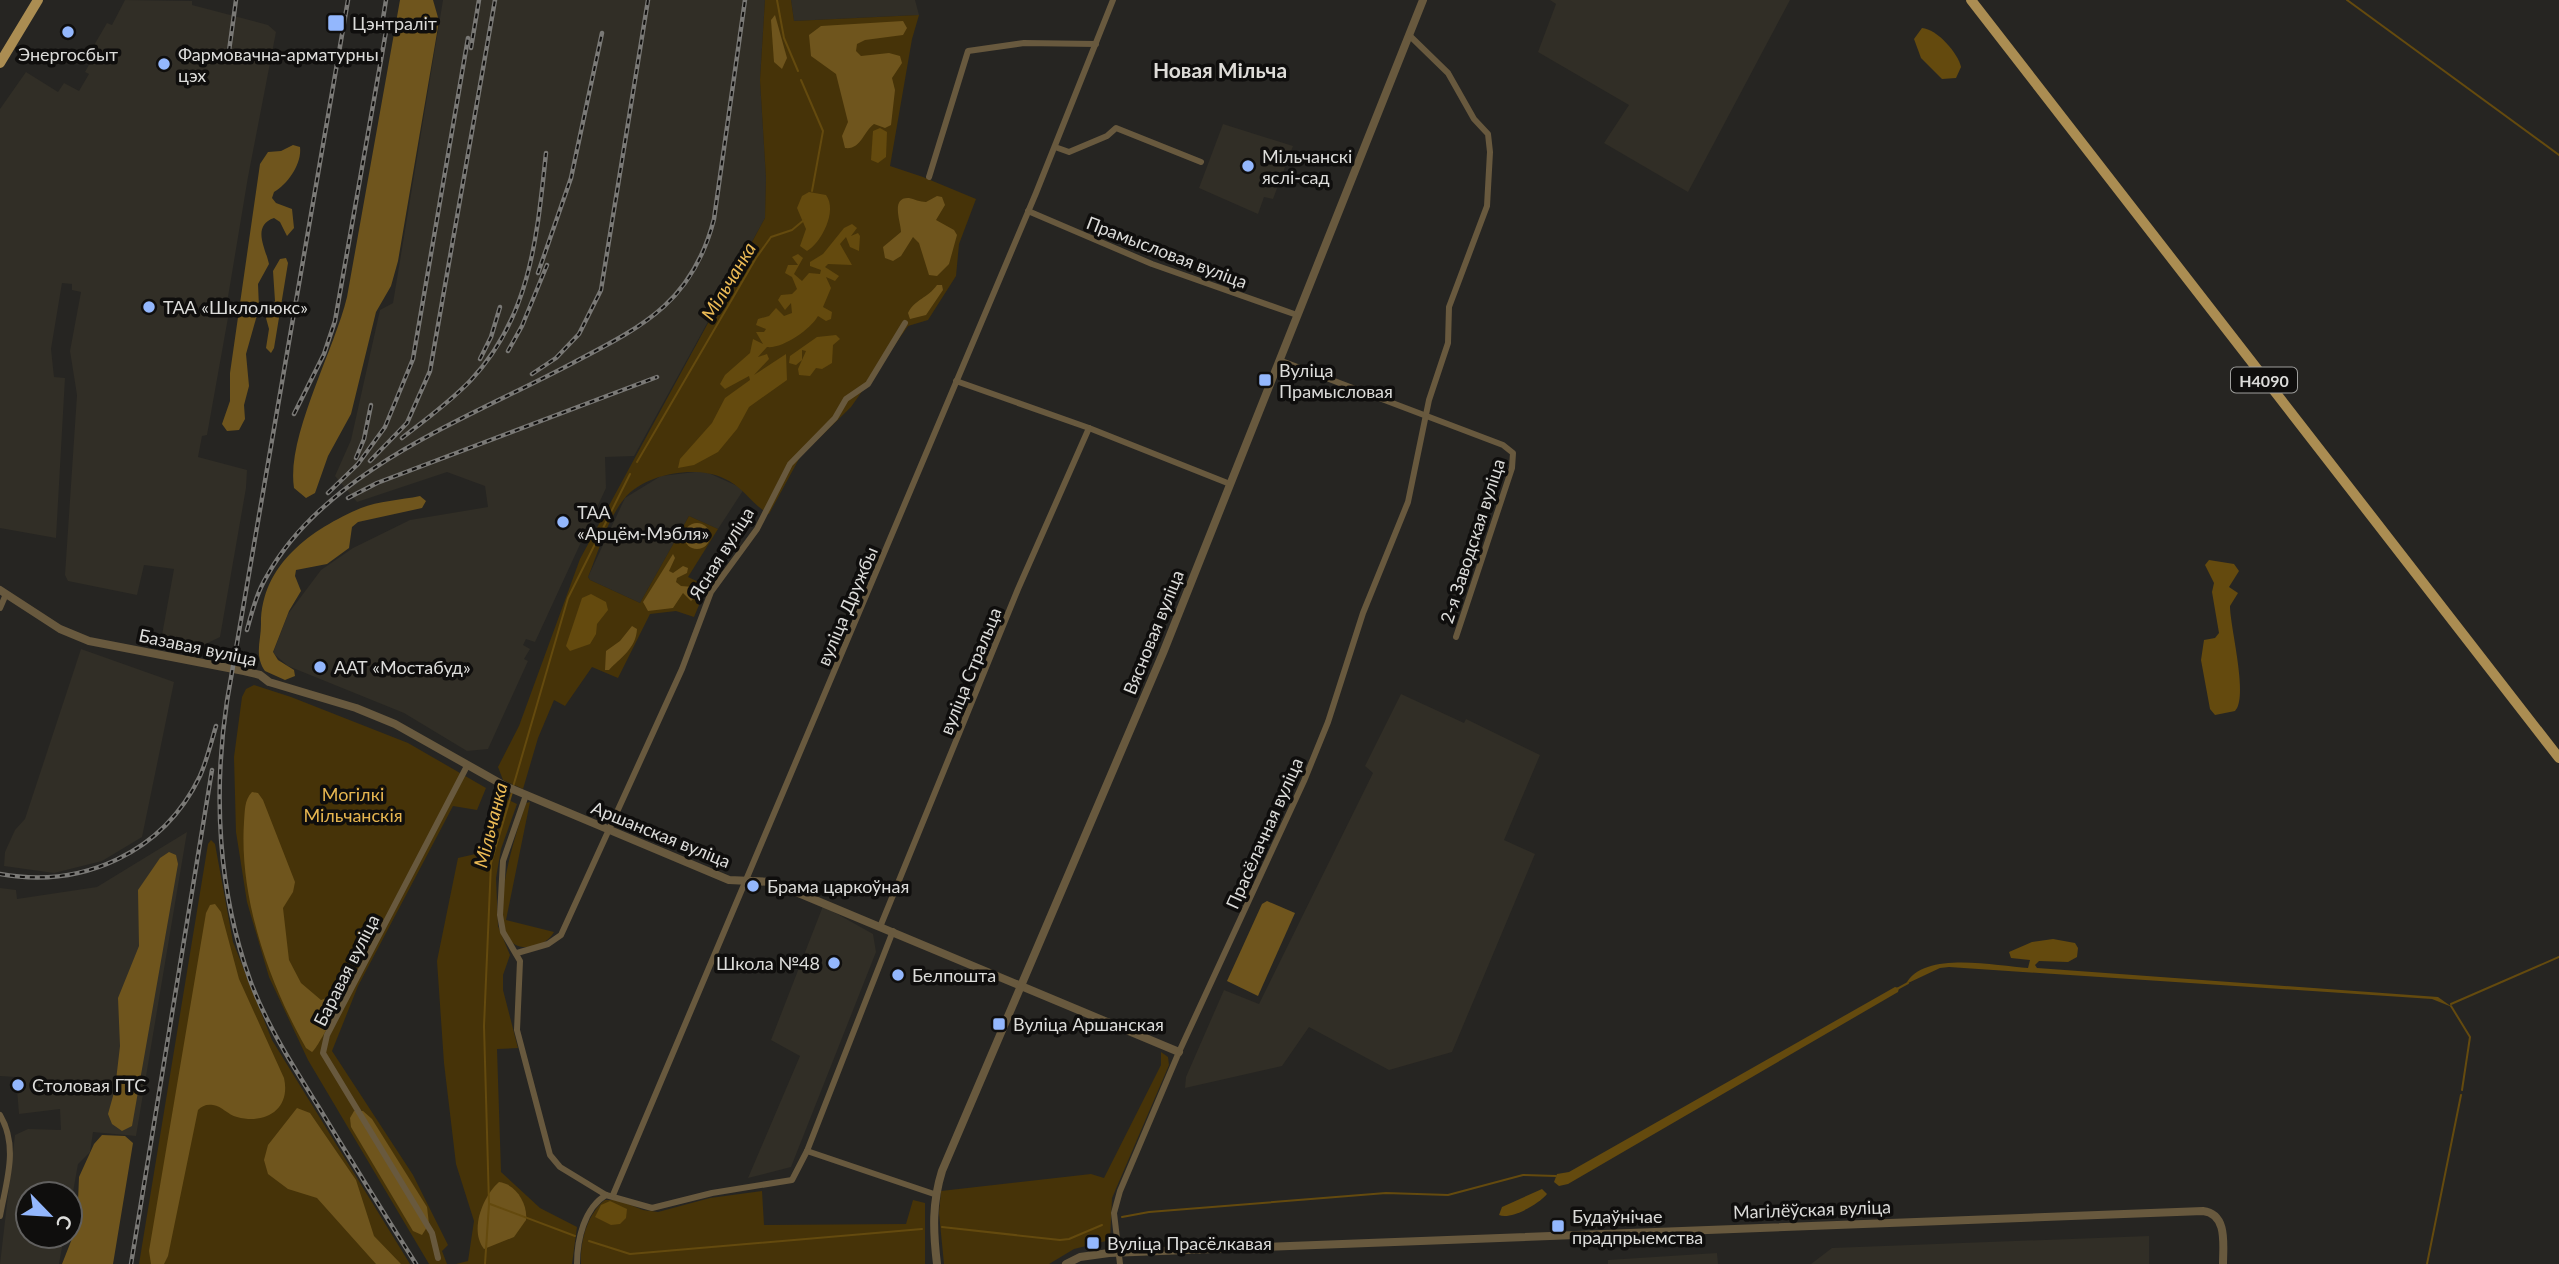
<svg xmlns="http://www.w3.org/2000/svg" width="2559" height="1264" font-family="Lato,sans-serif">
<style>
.built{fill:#312e26}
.green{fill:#463308}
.forest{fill:#6f551d}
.water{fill:#644a0e}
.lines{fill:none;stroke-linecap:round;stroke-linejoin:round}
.stream{stroke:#644a0e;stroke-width:2}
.minor{stroke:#68593e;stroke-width:6}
.tertiary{stroke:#68593e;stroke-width:8}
.primary{stroke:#ab8d52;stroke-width:10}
.rail-casing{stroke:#7a7976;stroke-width:4.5}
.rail{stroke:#0f0e0d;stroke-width:2;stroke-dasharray:5;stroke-linecap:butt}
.poi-dot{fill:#93b7fd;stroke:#0f0e0d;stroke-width:2.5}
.labels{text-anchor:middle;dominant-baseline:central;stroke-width:7;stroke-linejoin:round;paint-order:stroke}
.shield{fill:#0f0e0d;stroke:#9e9e9c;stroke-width:2}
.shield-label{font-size:16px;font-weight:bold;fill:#dcdcda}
.poi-label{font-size:18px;fill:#dcdcda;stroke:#0f0e0d;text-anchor:start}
.street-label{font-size:18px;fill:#dcdcda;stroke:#0f0e0d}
.park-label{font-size:18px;fill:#e7b650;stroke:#0f0e0d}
.water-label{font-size:19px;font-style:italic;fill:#ebba55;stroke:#0f0e0d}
.quarter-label{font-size:21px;font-weight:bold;fill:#dedcd8;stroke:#0f0e0d}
</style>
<rect width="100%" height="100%" fill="#262522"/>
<g class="built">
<polygon points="125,0 192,1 192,5 268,25 276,32 248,177 228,297 231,301 207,435 202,436 198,457 247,470 246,488 220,637 185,654 160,646 174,569 144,565 137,595 68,581 65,575 77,395 70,351 81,292 72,290 72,284 62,283 51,349 54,377 65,378 56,538 0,528 0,109 26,72 58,92 64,83 79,91 89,74 85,72 91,61 86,59 107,23 112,25"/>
<polygon points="443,0 765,0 760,80 766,178 765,218 634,456 605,457 606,488 535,642 526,639 523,645 530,649 524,659 528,661 488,749 467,751 404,713 288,666 273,653 288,614 321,570 353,548 410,520 488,507 485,486 447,472 357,502 335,476 351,440 380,310 393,303"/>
<polygon points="791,0 915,0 919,15 794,21"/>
<polygon points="1550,0 1790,0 1688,192 1604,143 1629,105 1538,52 1556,4"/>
<polygon points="1223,124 1293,146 1273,199 1264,197 1258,214 1199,188"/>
<polygon points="704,471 744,489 718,529 689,516 640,603 590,580 588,577 625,498 661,476"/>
<polygon points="81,649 174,682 142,837 102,861 54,873 4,866 5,852 15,830 25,819"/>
<polygon points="1401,694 1464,723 1466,719 1540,755 1504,840 1535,854 1452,1052 1389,1070 1309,1027 1282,1066 1185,1088 1186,1077 1224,990 1259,1004 1373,773 1365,766"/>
<polygon points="187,832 136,1136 93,1132 90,1152 78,1164 70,1209 76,1210 72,1236 70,1236 70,1194 28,1194 28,1236 64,1236 59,1264 0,1264 15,1135 28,1129 61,1130 60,1109 19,1114 16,1077 0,1076 0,888 16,890 17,899 97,887"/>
<polygon points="823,906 873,934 876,952 791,1167 748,1178 800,1056 771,1040"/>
<polygon points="2149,1236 2149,1264 1811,1264 1832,1248"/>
<polygon points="1717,1253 1718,1264 1608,1264 1608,1260"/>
</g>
<g class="green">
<path d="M 765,0 L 791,0 L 794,21 L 919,15 L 912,39 L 890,166 L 923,177 L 976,199 L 959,244 L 956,276 L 928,320 L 908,326 L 851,407 L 800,457 L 769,514 C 751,504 743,486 723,478 C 695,465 644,474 624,499 C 607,520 598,553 588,577 L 590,580 L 640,603 L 689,516 L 718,529 L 688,577 L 707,586 L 694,617 L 676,611 L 650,614 L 618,678 L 592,667 L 565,706 L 554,700 L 538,738 L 523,789 L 503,780 L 498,767 L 519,726 L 580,559 L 765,218 L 766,178 L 760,80 Z"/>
<polygon points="254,685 291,697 408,743 486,788 477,810 453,806 358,986 332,1051 413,1175 448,1245 442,1251 447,1264 429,1264 308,1060 269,977 247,902 236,832 234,757 242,697 246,689"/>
<polygon points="504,798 517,804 501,849 496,878 498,926 510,955 503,975 503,990 518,1048 497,1049 501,1172 540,1208 577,1227 572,1264 456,1264 468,1261 474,1221 456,1164 444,1063 437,961 458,858 484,852"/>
<path d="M 530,802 L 506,920 L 554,932 C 549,941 538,947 527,947 C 475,949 519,825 526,803 Z"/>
<polygon points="211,840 215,844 233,942 272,1040 410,1264 139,1264 208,844"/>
<polygon points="1161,1052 1168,1057 1169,1065 1112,1198 1110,1240 1074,1249 1049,1264 944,1264 939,1213 941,1191 1091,1174 1104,1178 1161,1065"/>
<path d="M 762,1191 L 764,1225 L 906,1224 L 913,1200 L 925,1203 L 925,1264 L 581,1264 C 580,1242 587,1214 605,1200 L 618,1200 L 643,1210 L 658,1212 L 710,1198 Z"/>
</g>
<g class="forest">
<path d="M 400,0 L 433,0 L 439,21 L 398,261 L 391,286 L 376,312 L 351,414 L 328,456 L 315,493 L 306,498 L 294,488 C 286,437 334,351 347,297 Z"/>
<polygon points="775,15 787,58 782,69 774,62 771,20"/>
<path d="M 903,21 L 907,28 L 903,35 L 865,40 L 857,44 L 856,51 L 861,56 L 889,53 L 900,56 L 902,63 L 892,78 L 895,90 L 891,125 L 885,128 L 874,124 C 863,132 861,150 845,148 L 842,136 L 848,122 L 836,74 L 811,56 L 809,35 L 821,26 Z"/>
<path d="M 293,145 L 300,147 C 302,164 288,184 274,192 L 272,198 L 276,203 L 292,209 L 294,228 L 287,236 L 280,222 L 274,218 C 251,226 266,249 269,264 L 258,284 L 259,308 L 246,354 L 249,386 L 244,405 L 245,419 L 239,430 L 227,431 L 222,424 L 230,401 L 230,373 L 260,164 L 268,152 L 281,151 Z"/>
<path d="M 937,196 L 942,197 L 945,205 L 936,220 L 954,230 L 957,235 L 949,264 L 937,276 L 929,275 L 919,243 L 913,237 L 901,256 L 893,261 L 885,258 L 883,247 L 901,232 C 901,222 890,197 909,198 C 914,199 920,202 926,202 Z"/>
<polygon points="286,258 288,263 274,348 271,353 266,348 269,329 266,318 275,301 273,271 280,259"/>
<path d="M 937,285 L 942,285 L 943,290 L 926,315 L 910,319 L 908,313 C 915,299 928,298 937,285 Z"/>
<path d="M 420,496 L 426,501 L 422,508 L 358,522 L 352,527 L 349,548 L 327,564 L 296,570 L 295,576 L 301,591 L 289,611 L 273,652 L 278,660 L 294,670 L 295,676 L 285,680 L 265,671 C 254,655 261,642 261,624 C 261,564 312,529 361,508 C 378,501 401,500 420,496 Z"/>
<circle cx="697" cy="536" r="13"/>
<polygon points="673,554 675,558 669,571 673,573 683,566 688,568 687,573 677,578 676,582 681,586 694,587 696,596 691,601 683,593 673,608 648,611 643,602"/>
<path d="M 632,626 L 637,629 C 636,649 620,658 609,670 L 605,670 L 606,651 L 620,641 Z"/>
<path d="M 252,792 L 258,793 L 263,800 L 295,882 L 293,892 L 283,908 L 289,960 L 301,983 L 321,1000 L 334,995 L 341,999 C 339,1007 317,1049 312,1052 L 306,1048 C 269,983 239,898 244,822 C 245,812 244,800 252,792 Z"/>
<polygon points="169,852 176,855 178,864 132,1126 122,1131 112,1124 108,1114 115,1089 120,1046 118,998 139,946 138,890 160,858"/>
<polygon points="1267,901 1295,913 1258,996 1227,981 1262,904"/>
<path d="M 215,904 L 221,912 L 239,979 L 284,1078 C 291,1109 266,1125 237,1117 C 228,1115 222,1106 213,1105 C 206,1104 202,1106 198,1110 L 168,1256 L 164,1264 L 151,1264 L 149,1251 L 206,913 L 210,905 Z"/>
<polygon points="297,1108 310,1113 356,1180 374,1236 401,1264 376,1264 317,1198 288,1189 268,1174 264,1160 268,1145"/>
<polygon points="354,1111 363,1111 372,1119 427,1207 429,1224 422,1235 413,1231 351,1127 350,1118"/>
<polygon points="102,1135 125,1136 133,1143 113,1264 62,1264 77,1226 79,1177 94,1144"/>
<path d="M 499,1182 C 516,1184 528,1204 526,1220 L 514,1237 L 484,1249 C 469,1230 483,1196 499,1182 Z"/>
</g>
<g class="water">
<path d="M 1922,28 C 1937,29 1958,53 1961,67 L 1956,78 L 1942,79 L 1921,58 L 1914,39 Z"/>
<polygon points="880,128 887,132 886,157 878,163 871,160 873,131"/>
<path d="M 809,192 L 826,195 C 838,211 821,243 807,251 L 800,246 L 806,229 L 797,208 L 802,196 Z"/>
<path d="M 852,224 L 857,228 L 851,236 L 858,233 L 860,236 L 859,251 L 850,247 L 846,237 L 840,244 L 852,265 L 828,264 L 825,267 L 839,276 L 835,281 L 826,277 L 831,288 L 823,307 L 832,312 L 831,319 L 826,321 L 818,316 C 810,330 782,349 767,347 L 758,357 L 767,354 L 769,359 L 754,375 L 786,354 L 787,380 L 749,407 L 737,429 L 718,452 L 694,465 L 678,468 L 680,459 L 712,423 L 725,398 L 750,380 L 749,376 L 725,389 L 720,384 L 725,375 L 750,353 L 753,339 L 763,344 L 756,332 L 764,332 L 766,329 L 756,325 L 758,319 L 769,316 L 776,308 L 784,316 L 792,313 L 791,303 L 785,310 L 778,300 L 781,295 L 792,294 L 797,289 L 792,277 L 785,273 L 788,265 L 798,265 L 792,257 L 798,254 L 803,258 L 794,274 L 802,281 L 809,273 L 820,274 L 821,270 L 810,266 L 810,262 L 823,254 L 844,228 Z"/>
<polygon points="836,335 840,339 833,345 832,363 822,369 816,368 810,376 799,375 798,369 806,351 802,350 802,360 796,365 789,363 790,356 817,337"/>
<path d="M 2209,560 L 2234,564 L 2239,571 L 2229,587 L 2238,593 L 2230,606 C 2230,627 2249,698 2235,711 L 2215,715 L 2210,709 L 2201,660 L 2204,640 L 2215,638 L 2219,633 L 2212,592 L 2214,583 L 2205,565 Z"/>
<polygon points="591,594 606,602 608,610 597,624 596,634 590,644 570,651 566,646 582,598"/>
<path d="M 2053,939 L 2075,943 L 2078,948 L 2077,957 L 2068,962 L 2039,961 L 2035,965 L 2037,968 L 2438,997 L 2452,1007 L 2432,999 L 1949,967 L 1940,968 L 1906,984 C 1923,950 1997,966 2028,968 L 2030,960 L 2011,958 L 2009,952 L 2032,942 Z"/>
<polygon points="1895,987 1899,988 1898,992 1568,1184 1559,1186 1554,1182 1557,1174 1569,1172"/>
<path d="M 1542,1189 L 1547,1194 C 1539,1204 1511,1220 1499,1215 L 1502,1207 Z"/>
<polygon points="610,1201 627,1209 626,1218 620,1224 611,1225 595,1217 601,1205"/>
</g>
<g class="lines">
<g class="stream">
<polyline points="777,0 784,38 798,71"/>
<polyline points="2347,0 2559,155"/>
<polyline points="801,80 823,131 812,191"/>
<polyline points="637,462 756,258 771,237 792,230 804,220"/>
<polyline points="513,787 568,598 630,474"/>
<polyline points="1897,989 1908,983"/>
<polyline points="2451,1004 2559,957"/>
<polyline points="2451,1006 2470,1037 2462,1090"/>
<polyline points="490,1204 575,1236"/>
<polyline points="1122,1217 1149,1212 1386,1193 1448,1195 1523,1175 1556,1176"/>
<polyline points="942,1227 1060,1240 1069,1239 1102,1225"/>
<polyline points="589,1241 630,1254 922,1229"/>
<polyline points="485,1264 489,1204 484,1026 491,863 512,792"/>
<polyline points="2427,1264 2461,1095"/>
</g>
<g class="minor">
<polyline points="1055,147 1069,152 1107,136 1116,128 1201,162"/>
<polyline points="929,177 968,51 1024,43 1096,44"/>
<polyline points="1028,211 1152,264 1297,315"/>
<polyline points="1279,360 1503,445 1513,453 1512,468 1456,637"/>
<polyline points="956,381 1089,428 1230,484"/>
<polyline points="0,608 6,594"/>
<polyline points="526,795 503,861 500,915 503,932 520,961 517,1030 550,1155 560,1167 606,1195 652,1208 712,1193 792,1180 807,1151 893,931"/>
<polyline points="880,927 1018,589 1089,428"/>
<polyline points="517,953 548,944 561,935 682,669 711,592 757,529 790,464 835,418 846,399 868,384 905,323"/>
<path d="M 0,1115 C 19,1147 6,1182 0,1216"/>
<polyline points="807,1151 934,1194"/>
<polyline points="613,1195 1036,193 1113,0"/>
<polyline points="438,1258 432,1233 323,1053 327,1035 467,766"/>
<path d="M 577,1264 C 577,1240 584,1208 606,1195"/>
<polyline points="1120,1264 1114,1213 1120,1191 1179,1052 1304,781 1328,722 1363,613 1408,502 1429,400 1448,343 1449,307 1487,206 1490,152 1488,134 1474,119 1448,73 1409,35"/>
</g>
<g class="tertiary">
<polyline points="0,590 60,629 89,641 244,671 260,675 269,682 356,708 395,724 505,786 729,880 772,882 1179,1052"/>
<path d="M 937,1264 C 933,1231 932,1203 942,1171 L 1163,653 L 1423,0"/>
<path d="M 1066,1264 L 1080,1257 L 1109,1253 L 2203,1211 C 2228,1214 2223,1245 2223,1264"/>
</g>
<g class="primary">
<polyline points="1971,0 2559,758"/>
<polyline points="0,63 38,0"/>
</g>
<defs>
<g id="rail">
<path d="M 348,0 L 227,701 C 213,794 218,891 250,980 C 266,1024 293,1066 318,1106 C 350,1159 383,1212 416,1264"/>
<polyline points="381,31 386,0"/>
<polyline points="471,48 479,0"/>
<polyline points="229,51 236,0"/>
<polyline points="538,273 571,178 602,33"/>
<polyline points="508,351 522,326 547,265"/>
<polyline points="480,359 491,337 500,307"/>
<polyline points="532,374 556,358 579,334 601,290 648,0"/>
<polyline points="294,414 324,354 335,321 388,20"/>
<path d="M 402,438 C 425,420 450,402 471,380 C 531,316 537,236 546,153"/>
<polyline points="356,458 364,439 371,405"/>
<polyline points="370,461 407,423 430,371 495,0"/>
<polyline points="328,493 358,464 385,427 413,359 468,38"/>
<polyline points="348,498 377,483 657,377"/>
<path d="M 247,630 C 252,612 257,592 267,576 C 325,471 466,419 567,366 C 639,328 692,305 714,219 L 745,0"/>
<path d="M 0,874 C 82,889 163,853 200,776 C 207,760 211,743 216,726"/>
<polyline points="131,1264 212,770"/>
</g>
</defs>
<use href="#rail" class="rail-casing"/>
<use href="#rail" class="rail"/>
</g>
<g class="poi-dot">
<rect x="327" y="14" width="18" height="18" rx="3.5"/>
<circle cx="68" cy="32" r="7"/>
<circle cx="164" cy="64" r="7"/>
<circle cx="1248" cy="166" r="7"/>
<circle cx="149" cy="307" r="7"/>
<rect x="1258" y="373" width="14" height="14" rx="3.5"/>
<circle cx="563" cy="522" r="7"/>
<circle cx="320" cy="667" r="7"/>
<circle cx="753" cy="886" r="7"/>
<circle cx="834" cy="963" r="7"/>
<circle cx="898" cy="975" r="7"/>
<rect x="992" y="1017" width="14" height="14" rx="3.5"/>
<circle cx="18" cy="1085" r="7"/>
<rect x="1551" y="1219" width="14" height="14" rx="3.5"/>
<rect x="1086" y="1236" width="14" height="14" rx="3.5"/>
</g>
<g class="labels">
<rect class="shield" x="2231" y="367.5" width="66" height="25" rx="5"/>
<g class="shield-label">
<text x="2264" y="380">Н4090</text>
</g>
<g class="poi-label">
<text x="352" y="23">Цэнтраліт</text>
<text x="68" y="54" text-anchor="middle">Энергосбыт</text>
<text x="178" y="54">Фармовачна-арматурны<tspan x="178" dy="21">цэх</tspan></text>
<text x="1262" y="156">Мільчанскі<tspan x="1262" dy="21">яслі-сад</tspan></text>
<text x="163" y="307">ТАА «Шклолюкс»</text>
<text x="1279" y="370">Вуліца<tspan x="1279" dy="21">Прамысловая</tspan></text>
<text x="577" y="512">ТАА<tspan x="577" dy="21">«Арцём-Мэбля»</tspan></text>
<text x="334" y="667">ААТ «Мостабуд»</text>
<text x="767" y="886">Брама царкоўная</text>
<text x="820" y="963" text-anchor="end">Школа №48</text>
<text x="912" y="975">Белпошта</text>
<text x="1013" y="1024">Вуліца Аршанская</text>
<text x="32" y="1085">Столовая ГТС</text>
<text x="1572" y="1216">Будаўнічае<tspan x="1572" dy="21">прадпрыемства</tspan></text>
<text x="1107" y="1243">Вуліца Прасёлкавая</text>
</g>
<g class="street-label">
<text transform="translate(1167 252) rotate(21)">Прамысловая вуліца</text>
<text transform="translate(1472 541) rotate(-72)">2-я Заводская вуліца</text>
<text transform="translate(721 553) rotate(-58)">Ясная вуліца</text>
<text transform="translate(847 606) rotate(-67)">вуліца Дружбы</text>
<text transform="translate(1153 632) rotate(-68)">Вясновая вуліца</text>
<text transform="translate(198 647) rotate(12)">Базавая вуліца</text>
<text transform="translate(970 671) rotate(-68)">вуліца Стральца</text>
<text transform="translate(1264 833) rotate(-66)">Прасёлачная вуліца</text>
<text transform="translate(661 834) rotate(22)">Аршанская вуліца</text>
<text transform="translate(346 970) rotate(-63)">Баравая вуліца</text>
<text transform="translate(1812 1209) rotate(-2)">Магілёўская вуліца</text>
</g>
<g class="park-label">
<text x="353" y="794">Могілкі<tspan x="353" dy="21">Мільчанскія</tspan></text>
</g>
<g class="water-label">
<text transform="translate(728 281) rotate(-59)">Мільчанка</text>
<text transform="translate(490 825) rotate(-76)">Мільчанка</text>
</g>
<g class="quarter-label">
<text x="1220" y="69">Новая Мільча</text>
</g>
</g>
<g transform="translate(49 1215) rotate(115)"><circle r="33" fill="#0f0e0d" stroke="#61605f" stroke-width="2"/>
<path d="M0-5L12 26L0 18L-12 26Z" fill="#93b7fd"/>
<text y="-10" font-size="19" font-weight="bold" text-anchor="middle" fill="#dcdcda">С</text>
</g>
</svg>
